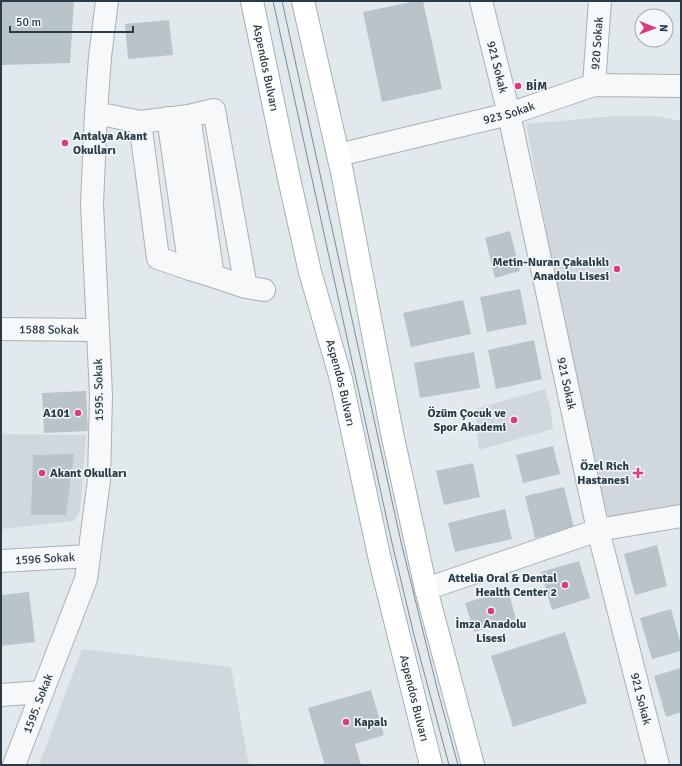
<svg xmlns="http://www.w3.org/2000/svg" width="682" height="766" font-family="Signika,sans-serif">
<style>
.built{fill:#d0d8de}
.building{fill:#b9c3ca}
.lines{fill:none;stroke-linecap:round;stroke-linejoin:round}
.minor-casing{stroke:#a6b1b7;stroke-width:24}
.major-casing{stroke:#a0b1b9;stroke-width:24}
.minor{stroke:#f6f8fa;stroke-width:22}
.major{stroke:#fff;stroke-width:22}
.tram{stroke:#7a8d97;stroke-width:1}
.poi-dot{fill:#dd3b7e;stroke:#f2f7f9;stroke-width:1.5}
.labels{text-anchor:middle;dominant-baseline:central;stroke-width:3;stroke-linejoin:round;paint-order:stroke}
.street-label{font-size:12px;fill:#283b46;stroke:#f2f7f9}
.poi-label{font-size:12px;font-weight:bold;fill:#283b46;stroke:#f2f7f9;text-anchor:end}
</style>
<rect width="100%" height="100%" fill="#e2e9ec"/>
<g class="built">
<polygon points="615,116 657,116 681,121 681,509 610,523 585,436 526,124"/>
<polygon points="545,389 551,411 553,429 479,450 475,409"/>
<polygon points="1,434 86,435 80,511 74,521 1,529"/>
<polygon points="82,649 231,667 249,765 39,765"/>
</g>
<g class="building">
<polygon points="1,1 74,1 70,63 1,65"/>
<polygon points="416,1 423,1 442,89 382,102 363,12"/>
<polygon points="169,20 173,55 128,59 125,24"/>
<polygon points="510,231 520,271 495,278 485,238"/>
<polygon points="520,289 527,324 487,332 480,297"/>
<polygon points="463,300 471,334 411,347 403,313"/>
<polygon points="534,340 542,379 496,389 488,350"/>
<polygon points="474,352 480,388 420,398 414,363"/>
<polygon points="86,391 88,431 44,433 42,393"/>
<polygon points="553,446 560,474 523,483 516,455"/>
<polygon points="74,454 66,515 31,515 33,455"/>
<polygon points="473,463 480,497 444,505 436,471"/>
<polygon points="564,487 574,528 535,538 525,496"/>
<polygon points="505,509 512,539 455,552 448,523"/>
<polygon points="657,545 667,586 635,595 624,554"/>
<polygon points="579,561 590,598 552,610 541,572"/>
<polygon points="508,590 516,619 474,632 465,603"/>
<polygon points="29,592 35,642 1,646 1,595"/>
<polygon points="671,609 681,645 681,651 652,659 640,618"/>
<polygon points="565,632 587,703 513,727 491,656"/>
<polygon points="681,668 681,712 666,717 654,676"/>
<polygon points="371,690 384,735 355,744 361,765 325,765 308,708"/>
</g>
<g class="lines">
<defs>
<g id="minor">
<path id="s1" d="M 481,1 L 509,114 L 598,530 L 658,765"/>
<path id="s2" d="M 594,85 L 600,1"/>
<polyline points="96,113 140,122 189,116 214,110 246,287 264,290"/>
<polyline points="189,116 213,276 246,287"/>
<polyline points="168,118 190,269 213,276"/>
<polyline points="140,122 158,258 190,269"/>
<path id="s3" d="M 338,155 L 509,114 L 594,85 L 681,86"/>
<path id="s4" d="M 1,329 L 97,330"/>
<path id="s5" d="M 1,561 L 89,556"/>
<polyline points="426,589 598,530 681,516"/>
<polyline points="1,695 42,692"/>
<path id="s6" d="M 14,765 L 86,579 L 99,480 L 101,395 L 92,204 L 96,113 L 100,57 L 107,1"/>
</g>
<g id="major">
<path id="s7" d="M 252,1 L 288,174 L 310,272 L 341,379 L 380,560 L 431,765"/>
<polyline points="303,1 342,172 392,433 426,589 473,765"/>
</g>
</defs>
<use href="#minor" class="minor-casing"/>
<use href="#major" class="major-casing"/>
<use href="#minor" class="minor"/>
<use href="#major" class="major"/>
<g class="tram">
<polyline points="273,1 392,543 414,635 449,765"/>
<polyline points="282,1 401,542 437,688 458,765"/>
</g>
</g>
<g class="poi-dot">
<circle cx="518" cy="86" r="4"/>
<circle cx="65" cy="143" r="4"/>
<circle cx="617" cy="269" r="4"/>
<circle cx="78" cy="413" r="4"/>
<circle cx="514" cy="420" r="4"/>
<circle cx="42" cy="473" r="4"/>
<path d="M636 467h4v4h4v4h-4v4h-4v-4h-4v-4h4z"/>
<circle cx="565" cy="585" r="4"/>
<circle cx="491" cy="611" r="4"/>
<circle cx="346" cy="722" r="4"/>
</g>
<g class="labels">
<g class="street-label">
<text stroke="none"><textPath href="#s2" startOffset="42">920 Sokak</textPath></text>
<text stroke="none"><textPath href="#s1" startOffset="68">921 Sokak</textPath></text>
<text stroke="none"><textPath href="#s7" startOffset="68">Aspendos Bulvarı</textPath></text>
<text stroke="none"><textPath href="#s3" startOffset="176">923 Sokak</textPath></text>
<text stroke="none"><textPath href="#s4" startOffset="48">1588 Sokak</textPath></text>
<text stroke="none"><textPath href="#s7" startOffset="392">Aspendos Bulvarı</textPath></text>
<text stroke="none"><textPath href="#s1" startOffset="392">921 Sokak</textPath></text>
<text transform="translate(99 390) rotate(-91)">1595. Sokak</text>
<text stroke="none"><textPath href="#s5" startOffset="44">1596 Sokak</textPath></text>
<text stroke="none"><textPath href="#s7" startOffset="716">Aspendos Bulvarı</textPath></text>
<text stroke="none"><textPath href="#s1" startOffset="716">921 Sokak</textPath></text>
<text stroke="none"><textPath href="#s6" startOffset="66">1595. Sokak</textPath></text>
</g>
<g class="poi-label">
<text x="526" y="86" text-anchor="start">BİM</text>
<text x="73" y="136" text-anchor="start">Antalya Akant<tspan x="73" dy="14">Okulları</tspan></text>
<text x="609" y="262">Metin-Nuran Çakalıklı<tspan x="609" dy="14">Anadolu Lisesi</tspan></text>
<text x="70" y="413">A101</text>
<text x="506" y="413">Özüm Çocuk ve<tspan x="506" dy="14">Spor Akademi</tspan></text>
<text x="629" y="466">Özel Rich<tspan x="629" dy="14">Hastanesi</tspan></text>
<text x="50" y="473" text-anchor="start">Akant Okulları</text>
<text x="557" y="578">Attelia Oral &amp; Dental<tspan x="557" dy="14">Health Center 2</tspan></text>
<text x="491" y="624" text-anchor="middle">İmza Anadolu<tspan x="491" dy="14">Lisesi</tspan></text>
<text x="354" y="722" text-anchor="start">Kapalı</text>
</g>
</g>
<rect width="682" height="766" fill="none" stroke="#283b46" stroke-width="4"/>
<g transform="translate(654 28) rotate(91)"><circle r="19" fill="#f2f7f9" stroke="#a1acb1"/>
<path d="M0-3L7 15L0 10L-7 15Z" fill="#dd3b7e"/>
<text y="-6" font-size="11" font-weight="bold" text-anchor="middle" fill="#283b46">N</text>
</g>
<path d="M10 26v6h123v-6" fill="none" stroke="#283b46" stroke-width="2"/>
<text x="16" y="26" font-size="12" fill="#283b46" stroke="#f2f7f9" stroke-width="3" paint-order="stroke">50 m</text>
</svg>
